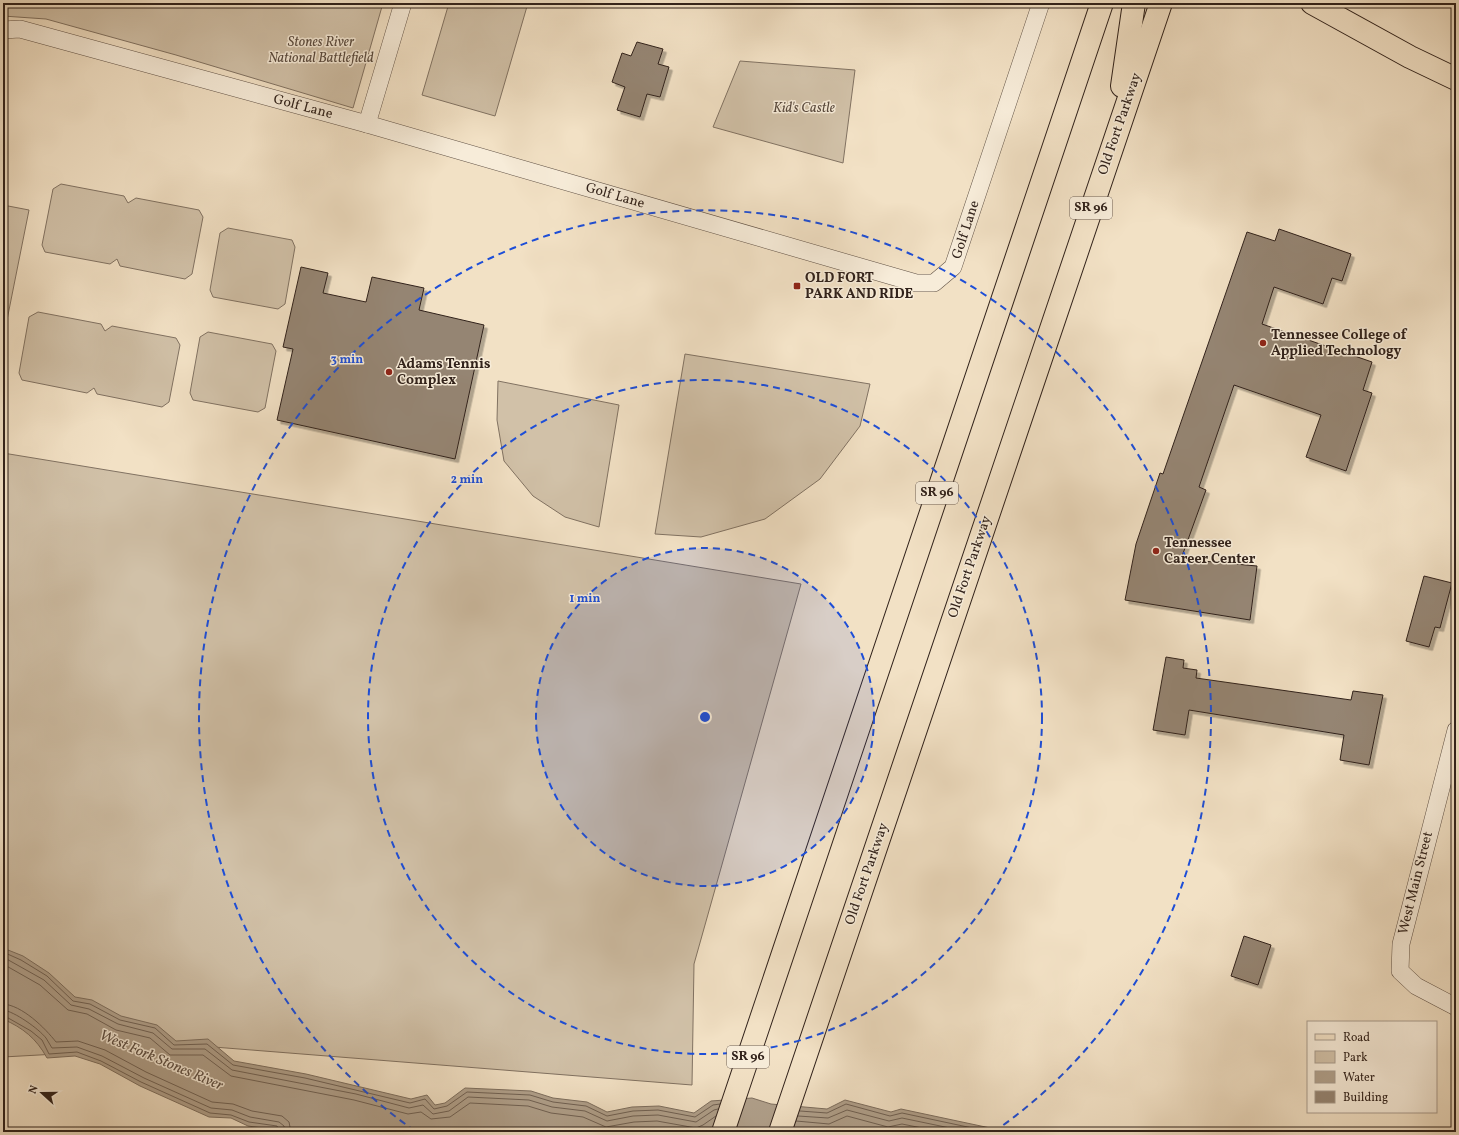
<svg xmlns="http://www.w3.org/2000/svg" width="1459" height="1135" font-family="Vollkorn,serif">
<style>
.green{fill:#d1c1a8;stroke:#817262}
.water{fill:#b0a08b;stroke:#7d6e5e}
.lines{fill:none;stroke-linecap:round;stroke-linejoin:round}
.shore{stroke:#706153;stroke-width:1}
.building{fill:#958573;stroke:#31221b;filter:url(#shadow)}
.minor-casing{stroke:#615246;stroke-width:18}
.primary-casing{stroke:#31221b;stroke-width:24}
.minor{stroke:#f7ecd9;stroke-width:17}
.primary{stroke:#f2e1c5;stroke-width:22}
.ring{fill:none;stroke:#1d4ed8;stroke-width:2;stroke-dasharray:7 5}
.poi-dot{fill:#8f2418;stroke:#f7ecd9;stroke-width:1.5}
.labels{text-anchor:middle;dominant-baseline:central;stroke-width:3;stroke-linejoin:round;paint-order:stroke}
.shield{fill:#f7ecd9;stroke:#6c5f54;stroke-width:1}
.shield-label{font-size:13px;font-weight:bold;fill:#31221b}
.park-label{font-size:14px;font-style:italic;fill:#594a3e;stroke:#f7ecd9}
.street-label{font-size:14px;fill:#31221b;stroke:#f7ecd9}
.poi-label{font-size:14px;font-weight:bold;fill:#31221b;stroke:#f7ecd9;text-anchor:start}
.water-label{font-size:15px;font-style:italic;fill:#5d4e42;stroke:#f7ecd9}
.centre{fill:#1d4ed8;stroke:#f7ecd9;stroke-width:2}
.ring-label{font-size:12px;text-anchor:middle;font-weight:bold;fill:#1d4ed8;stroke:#f7ecd9;stroke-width:3;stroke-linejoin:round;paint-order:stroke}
</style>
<defs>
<filter id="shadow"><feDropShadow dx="3.5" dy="3.5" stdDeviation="0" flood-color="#0004"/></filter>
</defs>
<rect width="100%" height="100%" fill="#f2e1c5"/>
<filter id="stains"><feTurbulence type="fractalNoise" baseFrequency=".005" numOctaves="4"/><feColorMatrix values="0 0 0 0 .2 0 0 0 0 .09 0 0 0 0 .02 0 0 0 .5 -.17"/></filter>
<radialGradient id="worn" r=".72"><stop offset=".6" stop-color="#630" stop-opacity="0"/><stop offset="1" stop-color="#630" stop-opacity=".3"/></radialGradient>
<g class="green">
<polygon points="3,3 383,3 353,108 176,55 46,19 3,16"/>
<polygon points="449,3 528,3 495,116 422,95"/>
<polygon points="740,61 855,70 843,163 713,127"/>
<polygon points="61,184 124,196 128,203 136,198 199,210 203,217 192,274 185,279 120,266 117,259 110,264 45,252 42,245 53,189"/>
<polygon points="3,205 29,210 3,340"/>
<polygon points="228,228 292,240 295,247 285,304 278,309 213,297 210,290 220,233"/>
<polygon points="38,312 101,324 105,331 112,326 176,338 180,345 169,402 162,407 97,394 94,388 87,393 22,380 19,373 29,317"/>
<polygon points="208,332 272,344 276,351 265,408 258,412 193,400 190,393 200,337"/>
<polygon points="685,354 870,384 860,426 820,479 765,519 701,537 655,534"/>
<polygon points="498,381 619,405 599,527 565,517 533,496 504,461 497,420"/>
<polygon points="3,453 801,584 694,964 692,1085 201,1046 3,1057"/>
</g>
<path class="water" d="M 3,948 L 23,956 L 49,973 L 75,997 L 92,1000 L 121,1016 L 157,1025 L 176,1041 L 208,1039 L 234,1061 L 306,1074 L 411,1099 L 427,1095 L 435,1105 L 445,1103 L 465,1088 L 531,1091 L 553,1098 L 587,1102 L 607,1112 L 632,1107 L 659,1106 L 694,1113 L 711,1101 L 752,1098 L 771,1104 L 827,1109 L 845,1100 L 891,1112 L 901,1109 L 1009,1132 L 278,1132 L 276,1130 L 248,1126 L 231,1118 L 209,1117 L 140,1086 L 100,1064 L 75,1056 L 47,1058 C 36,1038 23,1028 3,1019 Z"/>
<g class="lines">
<g class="shore">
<polyline points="3,952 21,960 47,976 73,1001 90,1004 120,1020 155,1028 174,1045 207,1044 233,1065 305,1078 410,1103 425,1099 434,1109 447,1106 467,1092 530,1095 553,1102 586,1106 607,1116 633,1111 658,1110 695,1117 713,1105 720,1104"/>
<polyline points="3,957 44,980 71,1005 89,1009 118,1024 153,1033 172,1049 205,1049 232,1070 356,1094 409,1108 423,1105 433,1114 449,1111 468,1097 529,1100 552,1107 585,1111 607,1121 633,1116 658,1115 696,1122 714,1110 718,1109"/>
<polyline points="3,964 40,985 68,1010 87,1014 116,1030 150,1038 170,1055 203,1055 231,1076 354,1100 408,1114 421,1112 431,1119 450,1117 470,1103 528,1106 551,1113 583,1117 606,1127 634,1122 657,1121 696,1128 703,1125 716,1116"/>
<path d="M 3,1004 C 22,1005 45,1028 56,1042 L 78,1041 L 105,1050 L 146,1072 L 212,1102 L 233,1104 L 252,1111 L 282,1116 L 289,1122 L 291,1132"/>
<path d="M 3,1010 C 14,1011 39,1029 46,1038 C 48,1041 50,1045 52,1048 L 77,1047 L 102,1056 L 144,1078 L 211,1108 L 232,1110 L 250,1117 L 279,1122 L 284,1126 L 285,1132"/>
<polyline points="3,1015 31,1031 42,1040 49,1054 77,1052 101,1061 141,1082 210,1113 231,1115 249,1122 277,1126 280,1132"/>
<polyline points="800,1111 827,1113 846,1104 890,1116 902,1113 991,1132"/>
<polyline points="798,1116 828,1118 847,1110 889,1121 902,1118 969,1132"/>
<polyline points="796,1121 829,1124 847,1116 888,1127 902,1124 942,1132"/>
</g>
</g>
<g class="building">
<polygon points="637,42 663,49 658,64 669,67 660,97 647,94 640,117 617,110 625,87 612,82 622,53 631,56"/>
<polygon points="1279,229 1351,254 1342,281 1332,278 1323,304 1274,287 1262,324 1372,362 1363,390 1372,393 1346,471 1306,457 1321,415 1234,385 1199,487 1206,490 1181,559 1257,566 1250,620 1125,600 1136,544 1160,473 1163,474 1247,232 1275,241"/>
<polygon points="301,267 328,273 323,293 366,302 372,277 424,288 419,310 484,325 455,459 277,420 293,349 283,347"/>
<polygon points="1424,576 1452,583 1440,628 1435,627 1429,647 1406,641"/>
<polygon points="1166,657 1184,660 1183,668 1197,670 1196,678 1351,700 1353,691 1383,695 1369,765 1340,760 1344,735 1189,710 1185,735 1153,730"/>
<polygon points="1244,936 1271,945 1258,985 1231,976"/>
</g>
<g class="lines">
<defs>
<g id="minor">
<polyline points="3,30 20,29 367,124 916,283 934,283 953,267 1041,3"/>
<polyline points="367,124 403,3"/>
<polyline points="1456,730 1401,944 1400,971 1416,986 1456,1007"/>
</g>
<g id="primary">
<polyline points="1312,3 1410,57 1456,79"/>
<polyline points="1122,86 1134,3"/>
<polyline points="723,1132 1102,3"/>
<polyline points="780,1132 1161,3"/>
</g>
</defs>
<use href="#minor" class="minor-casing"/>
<use href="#primary" class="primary-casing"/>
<use href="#minor" class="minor"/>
<use href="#primary" class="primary"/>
</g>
<circle cx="705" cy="717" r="169" fill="#1d4ed8" fill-opacity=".12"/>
<g class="ring">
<circle cx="705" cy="717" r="169"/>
<circle cx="705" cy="717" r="337"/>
<path d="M415 1131A506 506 0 1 1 995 1131"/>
</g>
<g class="poi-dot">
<rect x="793" y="282" width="8" height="8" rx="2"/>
<circle cx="1263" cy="343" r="4"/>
<circle cx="389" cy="372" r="4"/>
<circle cx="1156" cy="551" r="4"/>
</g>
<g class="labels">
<g class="shield">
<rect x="1070" y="197" width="42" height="22" rx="3"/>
<rect x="916" y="482" width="42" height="22" rx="3"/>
<rect x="727" y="1046" width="42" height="22" rx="3"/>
</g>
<g class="shield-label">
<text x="1091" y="208">SR 96</text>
<text x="937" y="493">SR 96</text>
<text x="748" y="1057">SR 96</text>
</g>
<g class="park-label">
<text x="321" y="42">Stones River<tspan x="321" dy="16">National Battlefield</tspan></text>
<text x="804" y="108">Kid's Castle</text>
</g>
<g class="street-label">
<text transform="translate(303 107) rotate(15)">Golf Lane</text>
<text transform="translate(1120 124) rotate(-71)">Old Fort Parkway</text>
<text transform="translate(615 196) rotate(16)">Golf Lane</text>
<text transform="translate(966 230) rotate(-72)">Golf Lane</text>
<text transform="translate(970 567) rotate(-71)">Old Fort Parkway</text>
<text transform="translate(867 874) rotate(-71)">Old Fort Parkway</text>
<text transform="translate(1416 883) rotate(-76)">West Main Street</text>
</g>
<g class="poi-label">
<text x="805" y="278">OLD FORT<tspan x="805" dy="16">PARK AND RIDE</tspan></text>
<text x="1271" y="335">Tennessee College of<tspan x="1271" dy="16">Applied Technology</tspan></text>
<text x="397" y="364">Adams Tennis<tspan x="397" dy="16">Complex</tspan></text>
<text x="1164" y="543">Tennessee<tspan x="1164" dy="16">Career Center</tspan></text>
</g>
<g class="water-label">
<text transform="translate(161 1061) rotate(23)">West Fork Stones River</text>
</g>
</g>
<circle cx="705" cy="717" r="6" class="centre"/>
<g class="ring-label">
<text x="347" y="363">3 min</text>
<text x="467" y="483">2 min</text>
<text x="585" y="602">1 min</text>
</g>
<rect width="1459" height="1135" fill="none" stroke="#f2e1c5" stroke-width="16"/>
<rect x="4" y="4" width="1451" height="1127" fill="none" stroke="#31221b" stroke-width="2"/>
<rect x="8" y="8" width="1443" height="1119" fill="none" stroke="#31221b"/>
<rect x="1307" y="1021" width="130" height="92" fill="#f7ecd9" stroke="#a89b8d"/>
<rect x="1315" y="1034" width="20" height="6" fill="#f2e1c5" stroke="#a89b8d"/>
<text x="1343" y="1041" font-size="12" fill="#31221b">Road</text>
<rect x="1315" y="1051" width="20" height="12" fill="#d1c1a8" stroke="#a89b8d"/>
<text x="1343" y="1061" font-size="12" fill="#31221b">Park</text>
<rect x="1315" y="1071" width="20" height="12" fill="#b0a08b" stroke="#a89b8d"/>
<text x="1343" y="1081" font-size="12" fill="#31221b">Water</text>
<rect x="1315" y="1091" width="20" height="12" fill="#958573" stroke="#a89b8d"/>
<text x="1343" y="1101" font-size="12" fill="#31221b">Building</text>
<g transform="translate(42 1093) rotate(291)" stroke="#f7ecd9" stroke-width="3" paint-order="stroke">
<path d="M0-3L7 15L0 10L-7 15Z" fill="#31221b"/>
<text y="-6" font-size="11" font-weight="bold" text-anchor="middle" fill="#31221b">N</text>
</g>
<rect width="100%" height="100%" filter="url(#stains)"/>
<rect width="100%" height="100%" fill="url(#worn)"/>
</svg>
